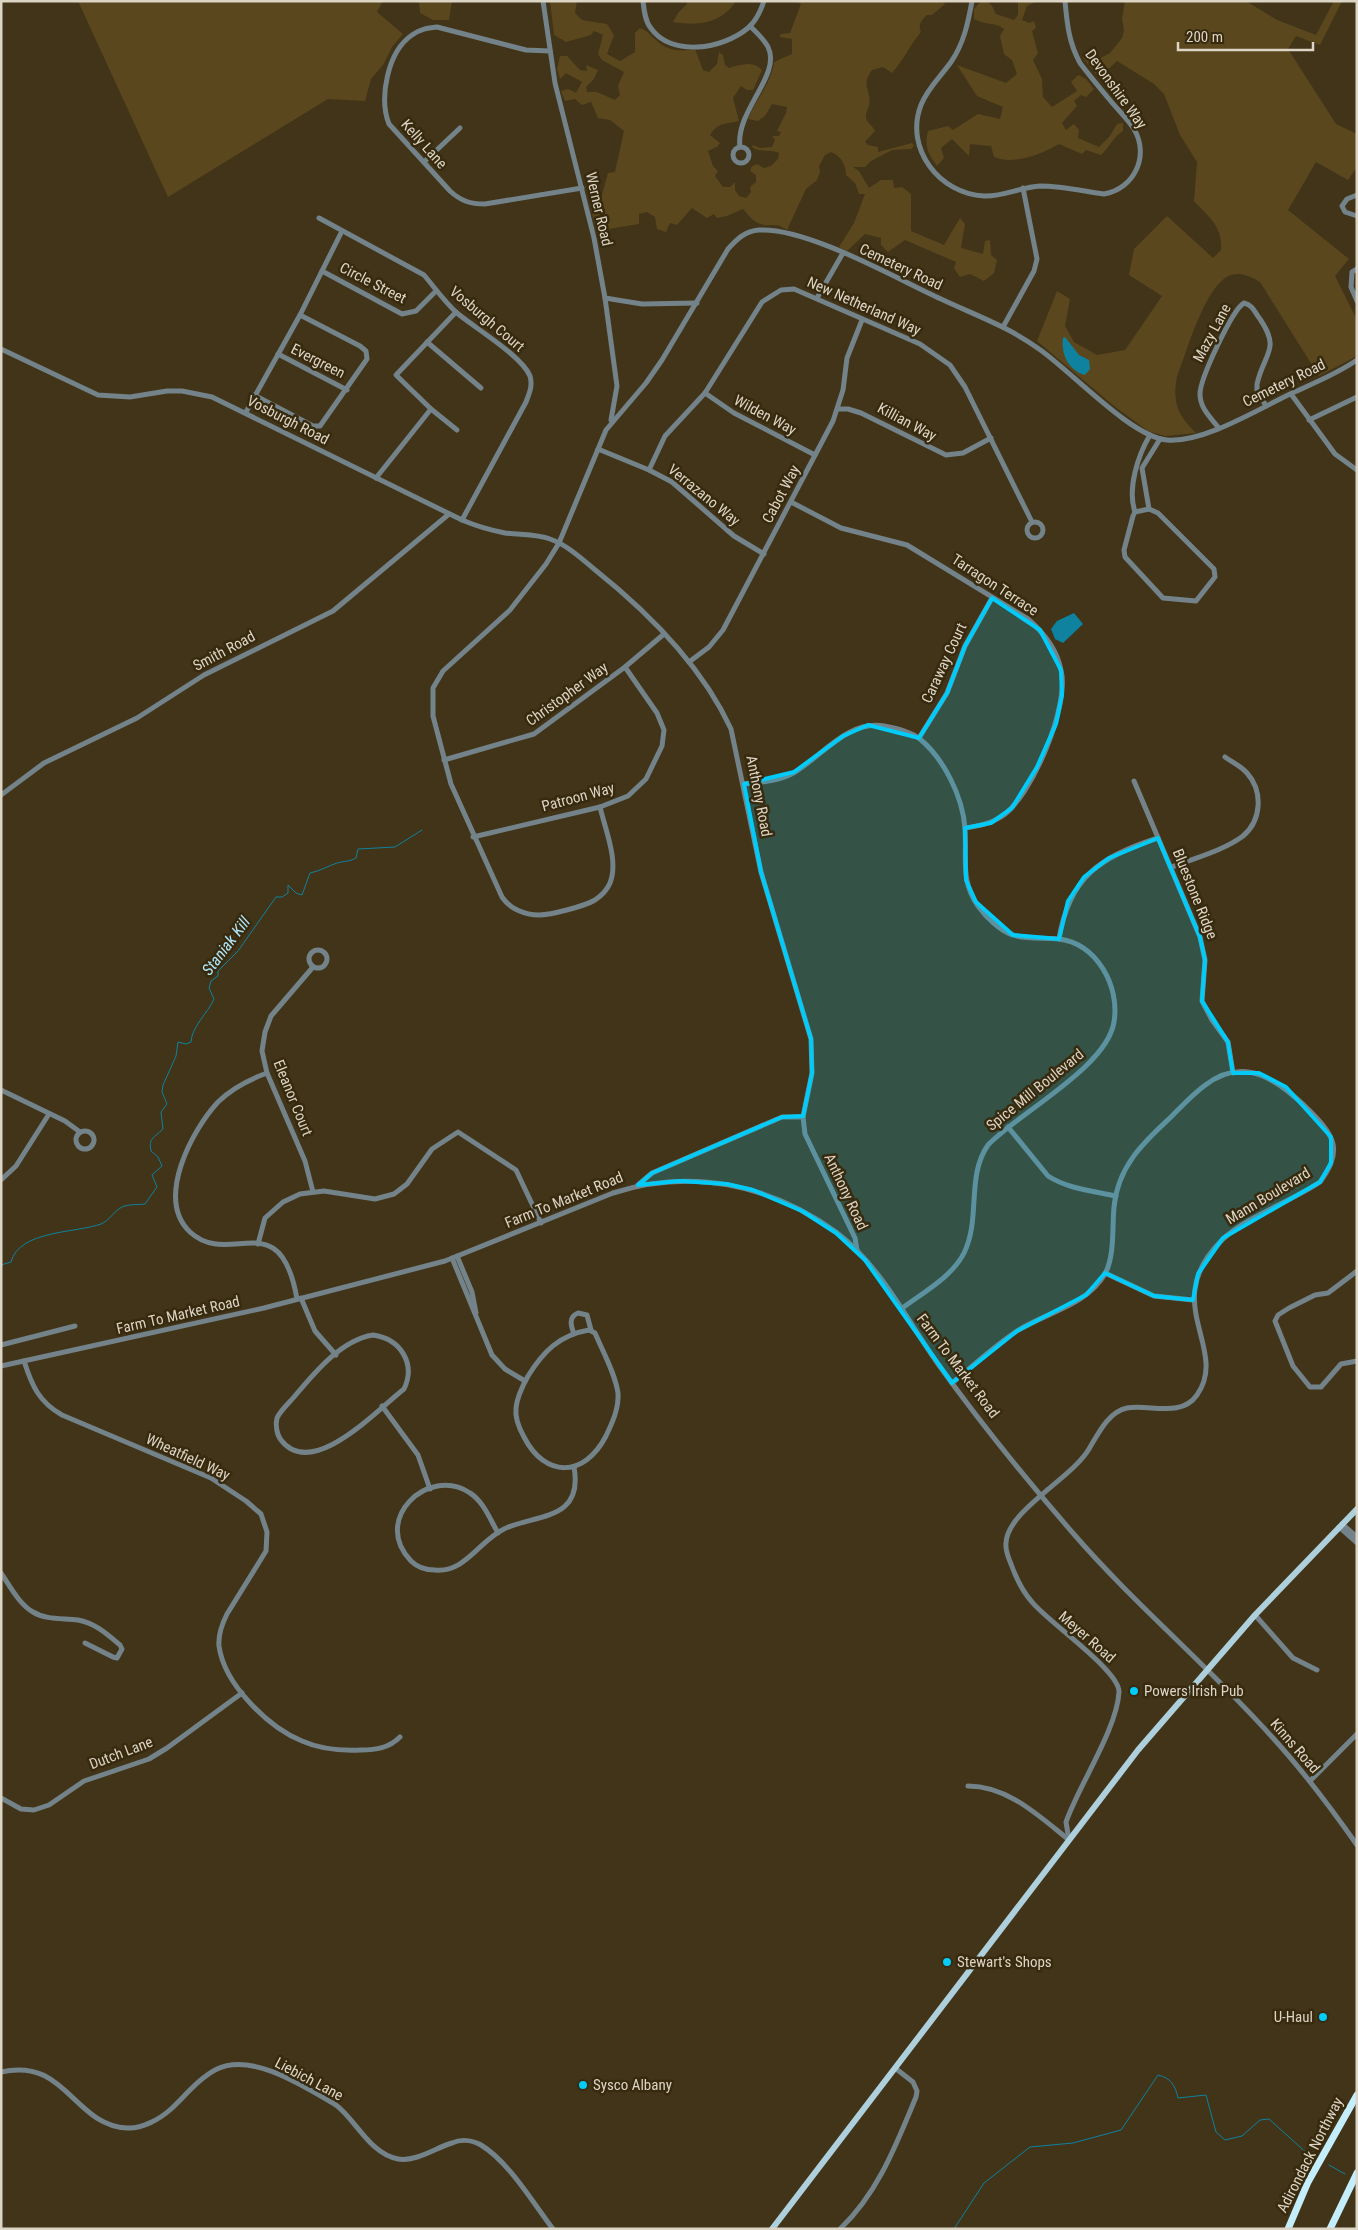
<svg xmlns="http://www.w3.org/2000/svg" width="1358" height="2230" font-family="'Roboto Condensed',sans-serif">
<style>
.green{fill:#5b471d}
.water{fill:#0e829f}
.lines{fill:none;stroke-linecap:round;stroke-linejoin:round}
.stream{stroke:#0e829f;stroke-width:1}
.minor{stroke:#738389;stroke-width:5}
.major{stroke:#aed0dc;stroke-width:6}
.highway{stroke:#c5eefd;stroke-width:7}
.marked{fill:#00cbf9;fill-opacity:0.2;stroke:#00cbf9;stroke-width:4;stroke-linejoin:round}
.poi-dot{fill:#00cbf9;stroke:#372a0e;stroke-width:2}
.labels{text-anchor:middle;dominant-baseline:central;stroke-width:5;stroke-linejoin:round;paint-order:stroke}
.street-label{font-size:15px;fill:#dcd4c4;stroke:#372a0e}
.poi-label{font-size:15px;fill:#dcd4c4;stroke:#372a0e;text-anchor:start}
.water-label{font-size:16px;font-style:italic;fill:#b0e7fa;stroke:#372a0e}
</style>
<rect width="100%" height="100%" fill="#413418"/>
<g class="green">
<polygon points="78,1 383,1 377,12 403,34 392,47 383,65 371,79 365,101 328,99 168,197"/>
<polygon points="419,1 452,1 449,20 433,20 420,13"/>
<path d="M 550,1 L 577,1 L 575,13 L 582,20 L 607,24 L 614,35 L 607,54 L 620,61 L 635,52 L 635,33 L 640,28 C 648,31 650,35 656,40 C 667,51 681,52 695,49 L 703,70 L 709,72 L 717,64 L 719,52 L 723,55 L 725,65 L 729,68 C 741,65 752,60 762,70 L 753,90 L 747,90 L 741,86 L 733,98 L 739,121 C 726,124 718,122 710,135 L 720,143 L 717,147 L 708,151 L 713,166 L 718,171 L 715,176 L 723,187 L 730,187 L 735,182 L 735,190 L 739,196 L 746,198 L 751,192 L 750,187 L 756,182 L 756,175 L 750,171 L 752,166 L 757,164 L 764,168 L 771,166 L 778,159 L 779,153 C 771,149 760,153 752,147 L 753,145 L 760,148 L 772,147 L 775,140 L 772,136 L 779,136 L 781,132 L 777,131 L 786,113 L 787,107 L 772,104 L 765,116 L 758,121 L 748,119 C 756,99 771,84 774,62 L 792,54 L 792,39 L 779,37 L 781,34 L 790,33 L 801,4 L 795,1 L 942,1 L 945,4 L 932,15 L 927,15 C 921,21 918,24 921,32 C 910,45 903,61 892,73 L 883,67 L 872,70 C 860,86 872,90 869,105 C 868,110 864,115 867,121 C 870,125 873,126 875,131 L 865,142 L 868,145 L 878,147 L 878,152 L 912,143 L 914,146 L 911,149 L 892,150 L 871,161 L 865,167 L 853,167 L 859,171 L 869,188 L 881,180 L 893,180 L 894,188 L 902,187 L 911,194 L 911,231 L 944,245 L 960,218 L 965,224 L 961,248 L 983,254 L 985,241 L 990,240 L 991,255 L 997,260 L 994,273 L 984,281 L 970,274 L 960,277 L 954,268 L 956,262 L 905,240 L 888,252 L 881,245 L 881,238 L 865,234 L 847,251 L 839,247 L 854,223 L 865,194 L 859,194 L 855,183 L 846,175 C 846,165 841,156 831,152 L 825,155 L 819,166 L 820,172 L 817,180 L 806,189 L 787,230 C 769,217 765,237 743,209 L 727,216 L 717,218 L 714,214 L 707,218 L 692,208 L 677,225 L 670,223 L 666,232 L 657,229 L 655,217 L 647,212 L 639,214 L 639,224 L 596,231 L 590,204 L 600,202 L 608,173 L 615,172 L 624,131 L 610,120 L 598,118 L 591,102 L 582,105 L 575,99 L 565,101 L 561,91 L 568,89 L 576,93 L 582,82 L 566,73 L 560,79 L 557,69 L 560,56 L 567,56 L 580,70 L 587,71 L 586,65 L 598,70 L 594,79 L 586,87 L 587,92 L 597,92 L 615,100 L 620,95 L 618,86 L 624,72 L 602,60 L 598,54 L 603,35 L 594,31 L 591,35 L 566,42 L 554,35 Z"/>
<path d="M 687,1 L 736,1 C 721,24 698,26 673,22 L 678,13 L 687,4 Z"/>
<path d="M 981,1 C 991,1 992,6 996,14 L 1014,20 L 1018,15 L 1018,1 L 1037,1 L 1027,6 L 1022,20 L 1029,23 L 1034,21 L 1036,28 L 1032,31 L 1038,53 L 1033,60 L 1042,79 L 1043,97 L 1052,107 L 1077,91 L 1071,82 L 1078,75 L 1086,79 L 1094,89 L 1086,97 L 1081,95 L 1074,101 L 1077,106 L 1062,123 L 1066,130 L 1074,124 L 1079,130 L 1078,138 L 1099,147 L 1110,136 L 1117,124 L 1123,123 L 1123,131 C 1113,137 1110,147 1101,155 L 1086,150 L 1082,154 L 1059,144 C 1040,155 1014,165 994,157 L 991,146 L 970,144 L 969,156 L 952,139 L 941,148 L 944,158 L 937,166 C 928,154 924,145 928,131 L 948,126 L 953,130 L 978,114 L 1000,119 L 1003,107 L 977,96 L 957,65 L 1006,83 L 1017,74 L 1012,60 L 1004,54 L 1000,36 L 1004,29 C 995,22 984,25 974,19 L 974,9 Z"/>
<path d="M 1125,1 L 1246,1 L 1277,20 L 1316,35 L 1334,1 L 1342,1 L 1320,45 L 1296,36 L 1288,49 L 1336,124 L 1357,134 L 1357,167 L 1348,180 L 1316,162 L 1288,210 L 1349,259 L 1335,276 L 1357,320 L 1357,356 L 1319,376 L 1260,282 C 1251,277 1242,272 1231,275 C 1205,284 1187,352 1177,377 C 1172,402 1178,416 1196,433 L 1165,436 L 1148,431 L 1114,406 L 1037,341 L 1057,291 L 1070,299 L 1065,326 L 1074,342 L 1097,355 L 1125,350 L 1162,296 L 1129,275 L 1134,249 L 1167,216 L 1213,258 L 1221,250 C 1223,227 1209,217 1194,201 L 1197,162 L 1180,135 L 1164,94 L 1154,84 L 1117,61 L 1102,75 L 1096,74 L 1083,58 L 1085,53 L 1091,54 L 1097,60 L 1110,53 L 1122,38 L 1124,30 L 1122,19 Z"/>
</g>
<g class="water">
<path d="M 1065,337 L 1079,355 L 1089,360 L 1090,369 L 1085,375 C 1068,370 1061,354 1063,338 Z"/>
<polygon points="1074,613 1083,624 1063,643 1055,639 1051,629 1057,621"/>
</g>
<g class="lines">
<g class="stream">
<path d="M 1,1265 L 11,1262 C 19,1230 77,1233 101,1224 C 109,1221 114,1211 122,1207 C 128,1204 138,1205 145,1204 L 157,1187 L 152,1175 L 162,1166 L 158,1157 L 151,1151 C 148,1138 154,1138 163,1129 L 161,1112 L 167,1104 L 162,1092 L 163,1085 L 176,1056 L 178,1042 L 186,1044 L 191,1042 C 192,1026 208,1013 214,999 L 209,988 L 211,981 L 218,976 L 218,971 L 238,951 L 276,897 L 282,897 L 288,893 L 288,885 L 296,893 L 302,895 L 310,873 C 320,871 328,866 337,863 C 344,861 349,862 356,858 L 358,849 L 395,847 L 422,830"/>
<polyline points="1329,2165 1345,2174"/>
<path d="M 954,2229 L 984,2183 L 1030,2147 L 1073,2143 L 1121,2130 L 1158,2075 C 1171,2078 1175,2085 1178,2098 L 1206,2095 L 1216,2132 L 1225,2140 L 1242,2136 L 1260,2120 L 1269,2119 L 1310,2156"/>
</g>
<g class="minor">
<polyline points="543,1 555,83 594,238 605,298 617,386 611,420"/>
<path d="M 643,1 C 644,10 645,20 650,27 C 671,58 723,49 748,28 C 756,21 761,10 764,1"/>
<path d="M 972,1 C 968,23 964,43 951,62 C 941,76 927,89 921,105 C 904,149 940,194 984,196 C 1002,197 1021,187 1040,186 C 1061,186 1083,191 1104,194 C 1134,189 1150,156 1134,129 C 1127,118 1117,109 1109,99 C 1099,87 1089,75 1080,63 C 1069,43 1067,24 1065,1"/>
<path d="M 550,51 L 526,50 L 437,27 C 428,28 420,29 412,35 C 387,52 379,99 389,124 L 450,191 C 461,201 470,204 485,204 L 582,188"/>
<path d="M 740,147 C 735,111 782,75 768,47 C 764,39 756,32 750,26"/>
<circle cx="741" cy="155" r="8"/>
<polyline points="424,162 460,128"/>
<polyline points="1357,195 1347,199 1342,206 1345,212 1357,216"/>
<path d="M 319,218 L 424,275 C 435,288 444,301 457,313 C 475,328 522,356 530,376 C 533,386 529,394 526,402 L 462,520"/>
<polyline points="1357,269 1352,272 1351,287 1357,301"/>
<polyline points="322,271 402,314 416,311 435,292"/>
<polyline points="605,298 642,304 697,303"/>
<polyline points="817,298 843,253"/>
<polyline points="456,312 396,375 431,409 457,430"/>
<polyline points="1003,327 1034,271 1037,259 1023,188"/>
<polyline points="427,342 481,388"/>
<path d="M 1,349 L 98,395 L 130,397 L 167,391 L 182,391 L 212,397 L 462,520 C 476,526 490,530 505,533 C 520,535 537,534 550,539 C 567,545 581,558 594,569 C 648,612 702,666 731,729 L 761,872 L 811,1039 L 812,1073 L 803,1117 L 805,1134 L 855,1238 L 857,1250"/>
<polyline points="278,354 347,390"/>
<polyline points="705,393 734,413 815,455"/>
<polyline points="1291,394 1335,454 1357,470"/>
<polyline points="254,395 313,426 320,426 367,359 366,351 360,346 300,315"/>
<polyline points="839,409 848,409 861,413 946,455 963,453 991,438"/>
<polyline points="246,412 300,315 342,231"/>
<polyline points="1309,420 1357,397"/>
<path d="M 1218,427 C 1210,417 1200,408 1200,394 C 1200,379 1232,310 1244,303 C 1253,305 1255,313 1260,319 C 1281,350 1264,353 1257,384 L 1257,390 L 1266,406"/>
<polyline points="598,449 649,470 672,482 734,536 764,554"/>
<polyline points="649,470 665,436 705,393 762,302 781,290 794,289 920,344 950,365 965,387 1032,522"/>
<polyline points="376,478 431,409"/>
<path d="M 791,502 L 841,528 L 907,545 L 1028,619 C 1043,632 1057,650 1061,670 C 1070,705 1032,797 1001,817 C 990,824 978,826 965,828"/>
<polygon points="1149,509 1158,513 1214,569 1215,577 1196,601 1163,598 1125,557 1124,550 1133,516 1135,512"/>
<polyline points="1149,509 1142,468 1160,439"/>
<path d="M 1135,512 C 1127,489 1138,455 1150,435"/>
<circle cx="1035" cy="530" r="8"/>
<polyline points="689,662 709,647 723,630 833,421 843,390 847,358 862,320"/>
<polyline points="919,738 947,693 965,646 992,598"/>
<polyline points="444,760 534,734 625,667 664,634"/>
<polyline points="1134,781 1200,937 1205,960 1202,1001 1212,1020 1228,1042 1233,1073"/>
<path d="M 744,784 C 761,782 780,781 795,772 C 823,755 848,720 884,726 C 895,728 911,732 920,739 C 944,759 963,797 965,829 C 967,857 960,881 978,906 C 986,917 1000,931 1013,935 C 1027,940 1044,937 1059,939 C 1097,944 1120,986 1114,1022 C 1107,1067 1020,1112 988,1145 C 966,1176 981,1219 964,1253 C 952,1277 922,1293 901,1309"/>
<polyline points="1,795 44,763 137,718 204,675 333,611 449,514"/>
<path d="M 600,807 C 605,829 619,861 610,883 C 607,890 601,896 595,900 C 585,906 551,915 539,915 C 525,915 510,909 502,897 L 451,784 L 433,716 L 433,688 L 443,671 L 510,610 L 546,564 L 559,543 L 606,430 L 646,383 L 662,360 L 728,249 C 737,239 745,231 759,230 C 807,227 897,279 941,299 C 975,315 1009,327 1039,349 C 1071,371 1131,437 1167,440 C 1203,443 1257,410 1290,394 C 1312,384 1337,374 1357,360"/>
<polyline points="473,837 600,807 628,796 646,779 662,746 664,730 657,713 625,667"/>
<path d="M 1172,867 C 1194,858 1223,851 1243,836 C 1262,820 1263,791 1247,773 C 1241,766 1232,762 1225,757"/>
<path d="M 1059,939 C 1069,877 1101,856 1158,838"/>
<circle cx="318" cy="959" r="9"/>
<polyline points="313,967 271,1016 265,1032 262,1051 267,1073 305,1161 313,1192"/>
<path d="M 267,1073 C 248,1080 232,1088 218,1102 C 192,1130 155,1199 190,1232 C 230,1269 280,1202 297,1299"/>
<polyline points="1,1090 65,1121 80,1132"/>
<path d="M 1008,1127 L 1048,1176 C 1068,1189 1093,1191 1116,1196"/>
<circle cx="85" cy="1140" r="9"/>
<polyline points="1,1180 16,1166 49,1114"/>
<polyline points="638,1185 652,1173 782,1117 803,1117"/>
<polyline points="258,1244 265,1218 283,1202 300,1194 324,1191 375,1199 394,1194 407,1184 432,1149 458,1132 516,1170 541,1223"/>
<polyline points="457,1256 472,1292 476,1313"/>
<polyline points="452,1258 492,1355 505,1369 525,1381"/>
<polyline points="1357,1271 1328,1293 1315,1295 1289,1308 1278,1315 1275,1321 1293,1366 1310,1387 1321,1387 1341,1364 1357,1361"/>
<polyline points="1105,1273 1154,1296 1193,1300"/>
<polyline points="301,1298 315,1331 336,1355"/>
<path d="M 589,1330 L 595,1333 C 603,1352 615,1373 618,1393 C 619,1409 612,1423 606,1436 C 584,1478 545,1478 524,1437 C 519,1428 515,1417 516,1408 C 517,1397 523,1385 528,1376 C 543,1352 559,1335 589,1330 Z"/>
<path d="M 574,1334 C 571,1326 568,1317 578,1313 L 587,1315 L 591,1330"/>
<path d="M 373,1335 C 401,1339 416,1364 404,1389 C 378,1409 312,1481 281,1440 C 277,1435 275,1425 277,1418 C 280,1411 289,1403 294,1397 C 314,1373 341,1340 373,1335 Z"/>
<polyline points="1,1345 75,1326"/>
<path d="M 24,1361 C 32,1386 39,1402 62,1415 L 211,1478 L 246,1501 L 261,1514 L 267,1532 L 266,1551 L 227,1614 C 222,1624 218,1635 219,1646 C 224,1684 268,1727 302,1741 C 320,1749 341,1751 361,1750 C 376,1750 389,1748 400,1737"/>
<path d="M 1,1366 L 264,1308 L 445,1261 L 613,1193 C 691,1168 770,1184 836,1232 C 880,1265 907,1320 938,1364 C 979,1421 1026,1479 1072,1532 C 1135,1605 1209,1666 1273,1738 C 1304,1772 1331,1808 1357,1845"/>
<path d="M 952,1383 C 973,1366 994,1346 1017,1331 C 1047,1312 1086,1306 1105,1274 C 1115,1255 1112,1227 1114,1207 C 1118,1166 1143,1143 1171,1117 C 1182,1106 1192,1095 1204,1086 C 1245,1054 1279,1081 1309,1110 C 1318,1119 1330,1131 1333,1144 C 1336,1158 1328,1171 1320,1182 C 1292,1201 1244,1218 1222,1240 C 1158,1303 1230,1348 1197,1395 C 1181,1418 1150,1404 1127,1408 C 1108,1412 1098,1434 1089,1449 C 1072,1478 1007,1511 1006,1543 C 1005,1550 1008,1557 1011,1564 C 1016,1578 1022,1591 1032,1602 C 1048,1622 1120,1671 1119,1692 C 1117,1729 1079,1785 1066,1822 L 1069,1840"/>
<polyline points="382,1406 418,1455 430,1489"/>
<polyline points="1342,1524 1357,1537"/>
<polyline points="1339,1527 1357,1543"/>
<path d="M 498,1533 C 490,1519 483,1501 470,1493 C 428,1465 371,1520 411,1561 C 417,1567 426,1570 435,1570 C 465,1573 479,1541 504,1529 C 534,1514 584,1522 574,1467"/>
<path d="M 1,1573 C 10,1586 19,1604 33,1612 C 46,1620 62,1618 78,1620 C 95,1623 107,1634 120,1645 L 122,1649 L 117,1658 L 113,1657 L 85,1643"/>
<polyline points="1255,1615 1293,1658 1317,1670"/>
<polyline points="1310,1781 1357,1734"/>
<path d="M 968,1786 C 1008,1786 1039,1816 1069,1840"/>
<polyline points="1,1798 21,1809 34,1810 49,1805 84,1781 149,1759 167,1748 242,1693"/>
<path d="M 1,2072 C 66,2057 73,2125 127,2128 C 142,2129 160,2119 171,2109 C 185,2096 199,2078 217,2069 C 252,2052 305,2087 336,2105 C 356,2120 370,2154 398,2159 C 416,2162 435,2148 452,2143 C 461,2139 472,2140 481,2145 C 509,2162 533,2203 553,2229"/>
<path d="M 840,2229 C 878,2193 896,2145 916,2097 L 917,2091 L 913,2082 L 895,2068"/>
</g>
<polyline class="major" points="772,2229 1138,1750 1255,1615 1357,1509"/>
<g class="highway">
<polyline points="1288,2229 1308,2182 1357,2095"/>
<polyline points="1330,2229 1357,2173"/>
</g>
</g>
<path class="marked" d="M 992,598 L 1040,630 L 1061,670 L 1062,695 L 1056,724 L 1037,767 L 1012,808 L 991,823 L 965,828 L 966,880 L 976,902 L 1013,935 L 1059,939 L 1068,901 L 1084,877 L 1109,858 L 1158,838 L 1200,937 L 1205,960 L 1202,1001 L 1228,1042 L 1233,1073 L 1259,1073 L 1286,1087 L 1331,1137 L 1331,1163 L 1320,1182 L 1223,1238 L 1198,1274 L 1193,1300 L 1154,1296 L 1105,1273 L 1086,1295 L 1017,1331 L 952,1383 L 865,1260 L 836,1233 L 802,1211 L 753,1190 L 727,1184 L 680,1181 L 638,1185 L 652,1173 L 782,1117 L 803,1116 L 812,1073 L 811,1039 L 761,872 L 744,784 L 794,772 L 843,736 L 868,725 L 919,738 L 947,693 L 965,646 Z"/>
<g class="poi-dot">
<circle cx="1134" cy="1691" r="5"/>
<circle cx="947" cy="1962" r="5"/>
<circle cx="1323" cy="2017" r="5"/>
<circle cx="583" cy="2085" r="5"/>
</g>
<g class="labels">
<g class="street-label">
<text transform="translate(1116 89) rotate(54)">Devonshire Way</text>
<text transform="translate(424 144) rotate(48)">Kelly Lane</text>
<text transform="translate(599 209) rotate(77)">Werner Road</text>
<text transform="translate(901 267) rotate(25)">Cemetery Road</text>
<text transform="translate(373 283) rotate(27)">Circle Street</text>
<text transform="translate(864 306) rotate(24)">New Netherland Way</text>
<text transform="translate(487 319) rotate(40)">Vosburgh Court</text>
<text transform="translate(1212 333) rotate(-62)">Mazy Lane</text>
<text transform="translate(318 361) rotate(27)">Evergreen</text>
<text transform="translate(1284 383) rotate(-26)">Cemetery Road</text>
<text transform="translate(765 415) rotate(28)">Wilden Way</text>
<text transform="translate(288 420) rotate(27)">Vosburgh Road</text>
<text transform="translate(907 422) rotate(28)">Killian Way</text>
<text transform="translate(781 494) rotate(-62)">Cabot Way</text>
<text transform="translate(704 495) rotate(39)">Verrazano Way</text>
<text transform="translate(995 585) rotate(33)">Tarragon Terrace</text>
<text transform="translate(224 651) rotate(-28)">Smith Road</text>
<text transform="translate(944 663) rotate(-65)">Caraway Court</text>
<text transform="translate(567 694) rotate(-36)">Christopher Way</text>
<text transform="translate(759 796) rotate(79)">Anthony Road</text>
<text transform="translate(578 797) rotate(-15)">Patroon Way</text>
<text transform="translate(1195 894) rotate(68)">Bluestone Ridge</text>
<text transform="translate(1035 1090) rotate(-39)">Spice Mill Boulevard</text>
<text transform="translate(293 1098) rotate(68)">Eleanor Court</text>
<text transform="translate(846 1192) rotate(65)">Anthony Road</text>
<text transform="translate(1268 1196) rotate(-31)">Mann Boulevard</text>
<text transform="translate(564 1200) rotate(-22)">Farm To Market Road</text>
<text transform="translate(178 1315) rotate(-13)">Farm To Market Road</text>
<text transform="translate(958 1366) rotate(53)">Farm To Market Road</text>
<text transform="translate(188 1457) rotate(25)">Wheatfield Way</text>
<text transform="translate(1087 1637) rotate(41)">Meyer Road</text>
<text transform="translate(1295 1746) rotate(49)">Kinns Road</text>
<text transform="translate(121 1753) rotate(-21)">Dutch Lane</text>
<text transform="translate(309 2079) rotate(28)">Liebich Lane</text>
<text transform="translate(1310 2155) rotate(-63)">Adirondack Northway</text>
</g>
<g class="poi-label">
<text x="1144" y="1691">Powers Irish Pub</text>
<text x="957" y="1962">Stewart's Shops</text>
<text x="1313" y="2017" text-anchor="end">U-Haul</text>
<text x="593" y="2085">Sysco Albany</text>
</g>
<g class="water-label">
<text transform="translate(226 946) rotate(-53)">Staniak Kill</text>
</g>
</g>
<rect width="1358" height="2230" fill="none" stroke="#dcd4c4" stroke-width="5"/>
<path d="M1178 42v8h135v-8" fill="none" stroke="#dcd4c4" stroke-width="2.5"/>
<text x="1186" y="42" font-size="15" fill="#dcd4c4" stroke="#372a0e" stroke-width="4" paint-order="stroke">200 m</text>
</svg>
